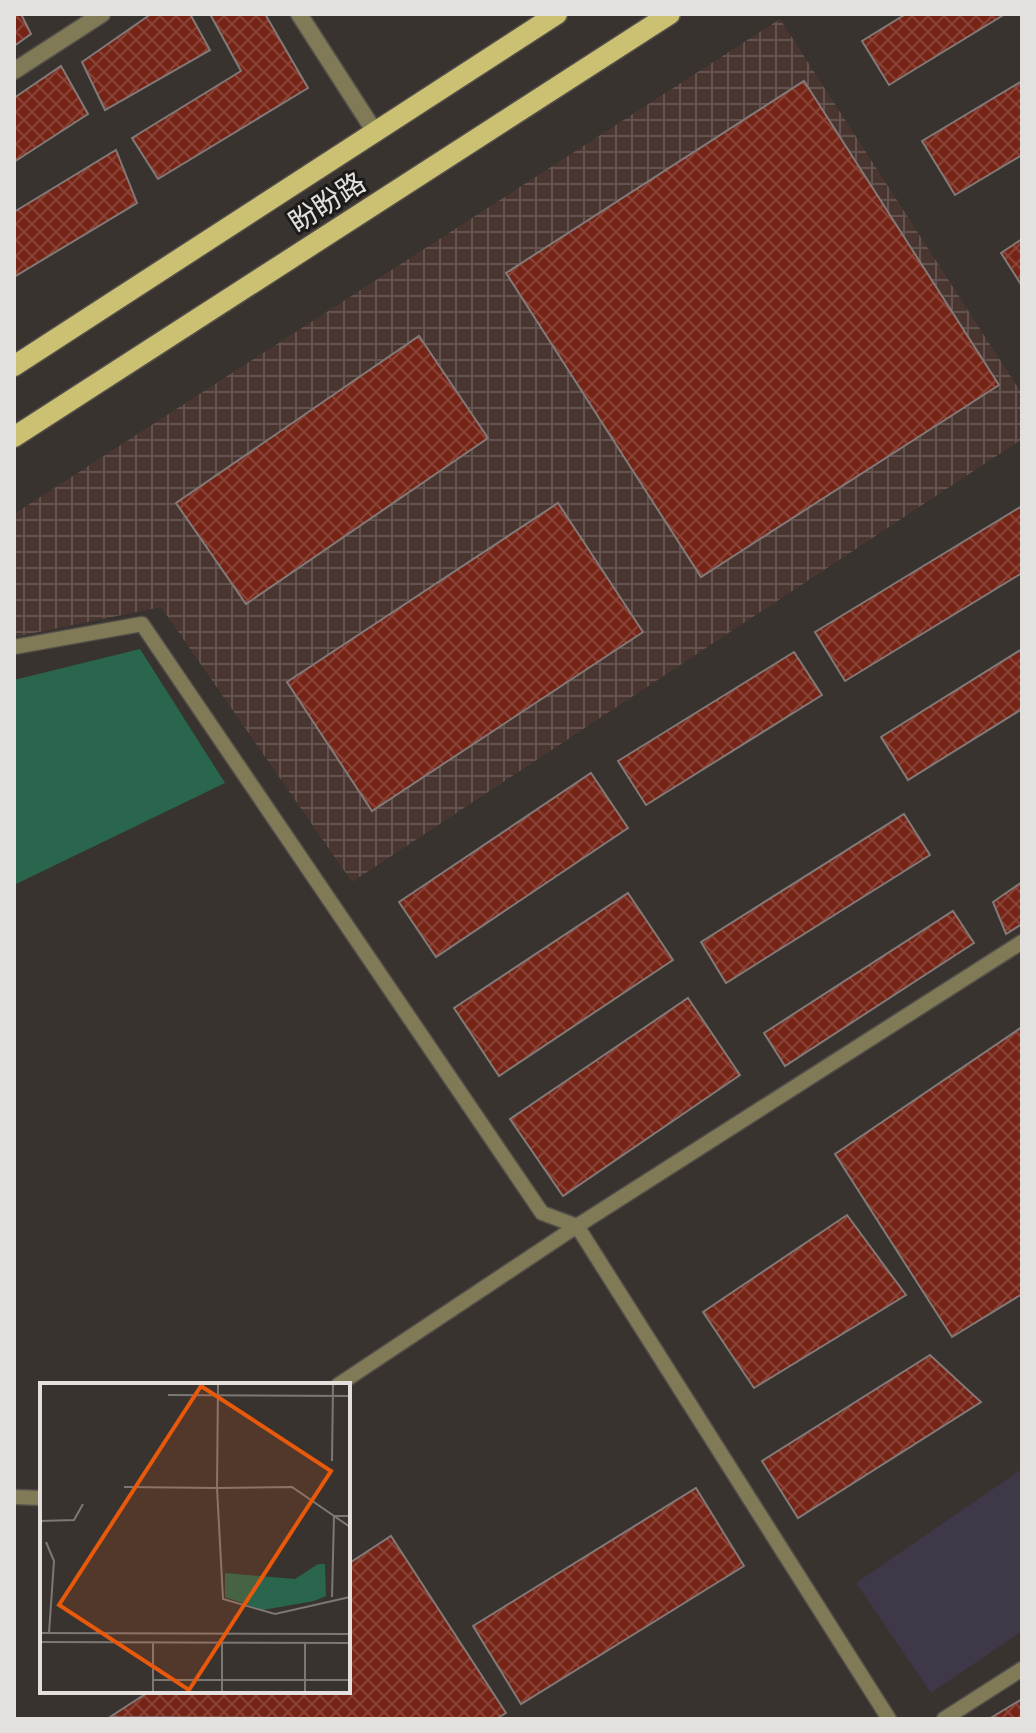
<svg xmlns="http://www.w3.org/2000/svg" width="1036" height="1733" font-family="Inter,'Noto Sans SC',sans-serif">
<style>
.commercial{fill:#3f3849}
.industrial{fill:url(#industrial-grid)}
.green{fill:#2a654e}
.building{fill:url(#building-cross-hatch);stroke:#817a78;stroke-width:2}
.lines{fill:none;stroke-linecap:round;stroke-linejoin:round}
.service-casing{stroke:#534f4b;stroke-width:17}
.minor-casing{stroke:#534f4b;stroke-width:19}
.primary-casing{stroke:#534f4b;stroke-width:23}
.service{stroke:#807a56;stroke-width:14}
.minor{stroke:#807a56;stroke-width:16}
.primary{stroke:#ccc072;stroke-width:20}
.labels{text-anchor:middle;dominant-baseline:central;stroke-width:6;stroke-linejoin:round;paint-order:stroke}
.street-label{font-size:28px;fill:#e3e0dd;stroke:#1d1b19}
.inset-road{fill:none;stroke:#7c7875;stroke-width:2}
.view{fill:#e8590c;fill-opacity:0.15;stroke:#e8590c;stroke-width:4}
.inset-edge{fill:none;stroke:#e3e0dd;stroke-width:4}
</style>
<defs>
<pattern id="industrial-grid" width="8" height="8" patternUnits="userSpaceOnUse" patternTransform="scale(2)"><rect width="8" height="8" fill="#4a3631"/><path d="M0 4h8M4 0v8" fill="none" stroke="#64534e"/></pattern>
<pattern id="building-cross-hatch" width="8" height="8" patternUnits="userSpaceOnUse" patternTransform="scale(2)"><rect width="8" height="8" fill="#762416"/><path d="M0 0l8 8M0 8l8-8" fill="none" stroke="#894437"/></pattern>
</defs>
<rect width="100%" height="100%" fill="#38332f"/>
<polygon class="commercial" points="1022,1469 1022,1631 931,1693 856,1583"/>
<polygon class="industrial" points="780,19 1022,394 1022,439 352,882 161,607 14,637 14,514"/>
<polygon class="green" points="140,649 225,783 14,885 14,680"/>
<g class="building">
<polygon points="14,14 21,14 31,34 14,46"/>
<polygon points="151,14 190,14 210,50 105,110 82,62"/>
<polygon points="210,14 265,14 308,88 158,179 132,138 241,71"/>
<polygon points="906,14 1005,14 889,85 862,41"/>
<polygon points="61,66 88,114 14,162 14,98"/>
<polygon points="804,81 999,385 701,577 506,273"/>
<polygon points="1022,81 1022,155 955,195 922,141"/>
<polygon points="116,150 137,203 14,277 14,212"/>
<polygon points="1022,239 1022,286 1001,253"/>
<polygon points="419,336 488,438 246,604 176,503"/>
<polygon points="558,503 643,632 372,811 287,682"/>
<polygon points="1022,506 1022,573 845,681 815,632"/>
<polygon points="1022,649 1022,709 908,780 881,737"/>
<polygon points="794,652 822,695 646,805 618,761"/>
<polygon points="591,773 628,828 436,957 399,902"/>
<polygon points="904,814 930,855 726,983 701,942"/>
<polygon points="1022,882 1022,924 1006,934 993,902"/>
<polygon points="628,893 673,960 499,1076 454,1008"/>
<polygon points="953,911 974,943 785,1066 764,1033"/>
<polygon points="688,998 740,1075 563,1196 510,1119"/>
<polygon points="1022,1027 1022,1294 952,1337 835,1154"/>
<polygon points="847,1215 906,1295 754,1388 703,1312"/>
<polygon points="930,1355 981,1402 798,1518 762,1461"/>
<polygon points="696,1488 744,1566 521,1704 473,1626"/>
<polygon points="391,1536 506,1713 496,1719 110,1717 150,1691 348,1691 348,1564"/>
<polygon points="1022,1699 1022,1719 989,1719"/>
</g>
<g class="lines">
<defs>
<g id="service">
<polyline points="14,647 142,624 542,1213 577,1226 1022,942"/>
<polyline points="338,1385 577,1226 889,1719"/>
<polyline points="14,1497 42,1498"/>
<polyline points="944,1719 1022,1669"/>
</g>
<g id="minor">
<polyline points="299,14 375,132"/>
<polyline points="14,71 102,14"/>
</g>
<g id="primary">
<polyline points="14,366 557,14"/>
<polyline points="14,437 670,14"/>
</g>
</defs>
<use href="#service" class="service-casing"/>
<use href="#minor" class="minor-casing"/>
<use href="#primary" class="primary-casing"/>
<use href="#service" class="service"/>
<use href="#minor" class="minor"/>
<use href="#primary" class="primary"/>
</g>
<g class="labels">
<g class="street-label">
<text transform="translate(327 202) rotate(-33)">盼盼路</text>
</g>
</g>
<g transform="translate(40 1383)">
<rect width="310" height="310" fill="#38332f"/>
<path d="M 278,181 L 285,181 L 286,213 L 274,218 L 223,227 L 185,214 L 185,190 L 255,196 Z" fill="#2a654e"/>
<path class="inset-road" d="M 178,1 L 177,105 L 252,104 L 310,144M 128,12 L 310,13M 292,78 L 293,1M 84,104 L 177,105 L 183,216 L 235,231 L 310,214M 0,138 L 34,137 L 43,121M 6,159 L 14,178 L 9,250M 292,214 L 294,133 L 310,133M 0,250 L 310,251M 0,259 L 310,260M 182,259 L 182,309M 113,297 L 310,297M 113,309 L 113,259M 265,309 L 265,260"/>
<path class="view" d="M 161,3 L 291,88 L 149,307 L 19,222 Z"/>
<rect width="310" height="310" class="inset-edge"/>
</g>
<rect width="1036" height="1733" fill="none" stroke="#e3e0dd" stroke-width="32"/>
</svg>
